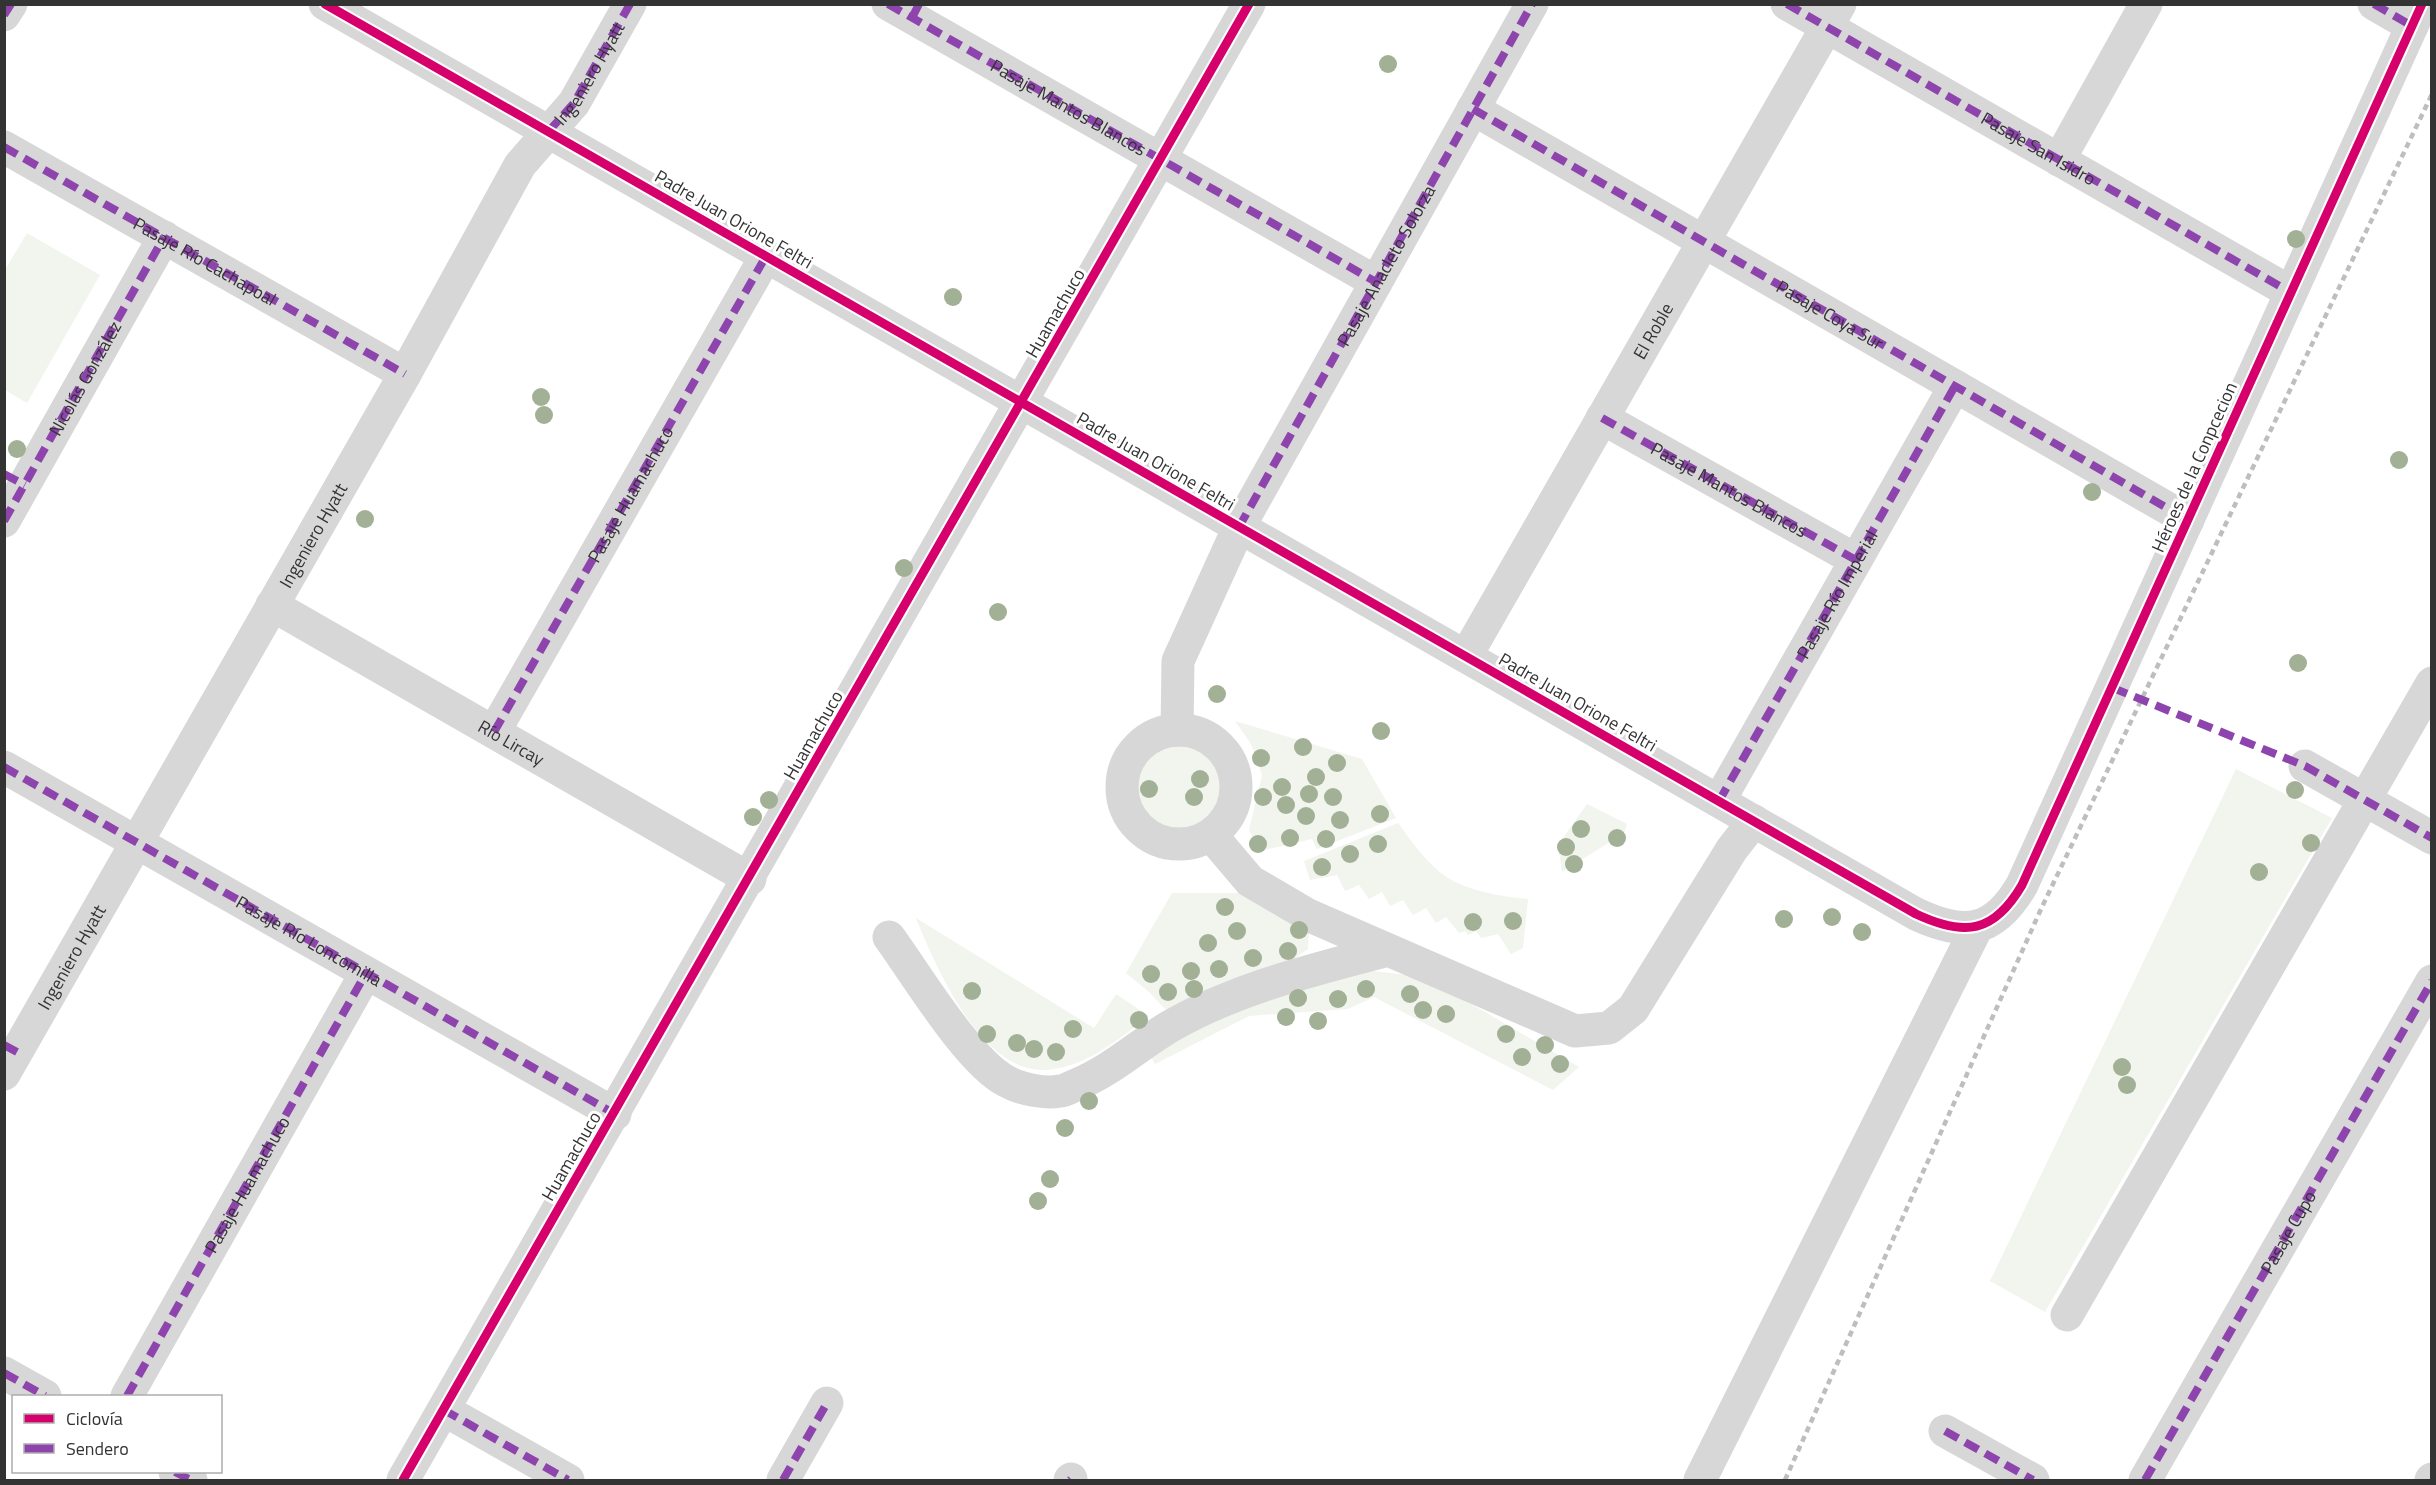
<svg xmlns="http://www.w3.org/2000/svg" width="2436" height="1485" font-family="'Titillium Web',sans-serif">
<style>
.green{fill:#f1f5ed}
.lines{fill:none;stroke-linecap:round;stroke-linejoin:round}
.minor{stroke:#d7d7d7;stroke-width:33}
.rail{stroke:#bebebe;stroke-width:4.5;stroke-dasharray:6 4.5;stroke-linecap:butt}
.quiet{stroke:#8e44ad;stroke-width:8;stroke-dasharray:15 8;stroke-linecap:butt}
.cycleway-casing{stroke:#fff;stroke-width:13}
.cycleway{stroke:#d6006c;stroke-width:9}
.tree{fill:#a2b095}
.labels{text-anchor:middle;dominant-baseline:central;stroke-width:6;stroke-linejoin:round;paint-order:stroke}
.street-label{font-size:18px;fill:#333;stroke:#fff}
</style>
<rect width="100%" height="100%" fill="#fff"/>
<g class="green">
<polygon points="27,233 100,275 27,403 5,390 5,270"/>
<polygon points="1235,721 1362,759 1396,818 1317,849 1312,839 1260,851 1249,830 1262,775 1251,744"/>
<circle cx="1180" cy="786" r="44"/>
<polygon points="2236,769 2332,818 2045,1312 1990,1281"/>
<polygon points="1587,804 1627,824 1624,833 1562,872 1558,845"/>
<path d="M 1398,823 C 1412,842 1427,864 1448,878 C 1469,891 1503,897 1528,899 L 1523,948 L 1511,954 L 1498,934 L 1481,938 L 1476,931 L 1468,935 L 1465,931 L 1459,933 L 1446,917 L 1436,923 L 1426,908 L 1413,915 L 1403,900 L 1390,906 L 1382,892 L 1369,899 L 1359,885 L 1345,891 L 1337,875 L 1310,880 L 1304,861 Z"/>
<polygon points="1172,893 1241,893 1309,931 1308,949 1268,977 1200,1004 1166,1010 1149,992 1126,973"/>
<path d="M 916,918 L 1094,1028 L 1116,994 L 1149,1016 C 1119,1039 1085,1068 1045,1070 C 981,1073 936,967 916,918 Z"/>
<polygon points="1356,969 1425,977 1579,1067 1553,1090 1374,997 1348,1009 1249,1016 1155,1064 1147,1051 1182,1025"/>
</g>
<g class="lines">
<g class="minor">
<path d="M 325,4 L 1916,914 C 1965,937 1994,933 2022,885 L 2422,4"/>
<polyline points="888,4 1376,282"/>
<polyline points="1787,4 2290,292"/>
<polyline points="2374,4 2412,26"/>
<polyline points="4,15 11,4"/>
<path id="s1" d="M 1473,109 L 2188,520"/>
<path id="s2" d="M 4,147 L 405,374"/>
<polyline points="2059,160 2146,4"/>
<polyline points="1602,418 1856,560"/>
<polyline points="4,521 164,237"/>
<path id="s3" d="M 272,605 L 750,879"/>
<path id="s4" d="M 1466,656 L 1840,4"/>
<polyline points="1177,730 1178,661 1239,527 1532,4"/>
<circle cx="1179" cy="787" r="57"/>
<path id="s5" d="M 494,732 L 766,256"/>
<polyline points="2305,766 2432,838"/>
<polyline points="4,767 615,1114"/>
<polyline points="1719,801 1955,386"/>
<polyline points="1211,835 1250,881 1308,915 1575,1031 1609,1028 1633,1009 1732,849 1754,821"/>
<path d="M 889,937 C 916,974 968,1061 1006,1081 C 1020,1089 1044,1094 1060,1091 C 1065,1091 1071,1087 1076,1085 C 1111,1071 1137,1046 1169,1027 C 1236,988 1313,970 1388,950"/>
<path id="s6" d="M 4,1074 L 405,374 L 520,165 L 574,103 L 630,4"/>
<polyline points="2067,1315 2432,683"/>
<polyline points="4,1373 45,1396"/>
<polyline points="127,1396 366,973"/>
<polyline points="444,1410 568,1480"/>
<polyline points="1945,1431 2033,1480"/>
<polyline points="175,1472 191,1480"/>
<polyline points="403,1480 1249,4"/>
<polyline points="783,1480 827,1403"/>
<polyline points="1070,1480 1071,1479"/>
<polyline points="1700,1480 1977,927"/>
<path id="s7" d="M 2145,1480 L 2432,981"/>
<polyline points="2431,1480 2432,1479"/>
</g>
<polyline class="rail" points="1785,1480 2041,909 2432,94"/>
<g class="quiet">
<path id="s8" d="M 888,4 L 1376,282"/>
<path id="s9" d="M 1787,4 L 2290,292"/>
<polyline points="2374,4 2412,26"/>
<polyline points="4,15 11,4"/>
<polyline points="912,18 919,4"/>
<polyline points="1473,109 2188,520"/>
<path id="s10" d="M 548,132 L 574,103 L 630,4"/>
<polyline points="4,147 405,374"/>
<path id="s11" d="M 1602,418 L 1856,560"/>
<polyline points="4,474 25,485"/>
<path id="s12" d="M 4,521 L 164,237"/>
<path id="s13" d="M 1239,527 L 1532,4"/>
<polyline points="2113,688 2305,766 2432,838"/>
<polyline points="494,732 766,256"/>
<path id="s14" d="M 4,767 L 615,1114"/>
<path id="s15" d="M 1719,801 L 1955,386"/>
<polyline points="4,1045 17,1052"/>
<polyline points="4,1373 45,1396"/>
<path id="s16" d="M 127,1396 L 366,973"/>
<polyline points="444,1410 568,1480"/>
<polyline points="1945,1431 2033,1480"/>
<polyline points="175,1472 191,1480"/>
<polyline points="783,1480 827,1403"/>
<polyline points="1070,1480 1071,1479"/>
<polyline points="2145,1480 2432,981"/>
</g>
<defs>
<g id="cycleway">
<path d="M 325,4 L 1916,914 C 1965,937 1994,933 2022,885 L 2422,4"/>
<polyline points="403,1480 1249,4"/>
</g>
</defs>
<use href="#cycleway" class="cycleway-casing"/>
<use href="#cycleway" class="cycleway"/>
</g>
<g class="tree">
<circle cx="1388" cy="64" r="9"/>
<circle cx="2296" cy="239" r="9"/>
<circle cx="953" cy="297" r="9"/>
<circle cx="541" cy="397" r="9"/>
<circle cx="544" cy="415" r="9"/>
<circle cx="17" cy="449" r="9"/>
<circle cx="2399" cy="460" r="9"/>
<circle cx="2092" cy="492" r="9"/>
<circle cx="365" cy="519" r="9"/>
<circle cx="904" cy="568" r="9"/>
<circle cx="998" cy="612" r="9"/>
<circle cx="2298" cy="663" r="9"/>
<circle cx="1217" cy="694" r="9"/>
<circle cx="1381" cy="731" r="9"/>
<circle cx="1303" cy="747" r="9"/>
<circle cx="1261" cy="758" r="9"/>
<circle cx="1337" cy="763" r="9"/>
<circle cx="1316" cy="777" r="9"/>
<circle cx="1200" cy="779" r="9"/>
<circle cx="1282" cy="787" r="9"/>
<circle cx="1149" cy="789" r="9"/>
<circle cx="2295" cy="790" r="9"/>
<circle cx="1309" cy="794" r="9"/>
<circle cx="1194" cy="797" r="9"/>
<circle cx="1263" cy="797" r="9"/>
<circle cx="1333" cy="797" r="9"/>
<circle cx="769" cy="800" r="9"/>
<circle cx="1286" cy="805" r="9"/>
<circle cx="1380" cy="814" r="9"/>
<circle cx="1306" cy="816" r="9"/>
<circle cx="753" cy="817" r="9"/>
<circle cx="1340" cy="820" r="9"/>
<circle cx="1581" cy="829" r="9"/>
<circle cx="1290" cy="838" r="9"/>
<circle cx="1617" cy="838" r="9"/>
<circle cx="1326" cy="839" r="9"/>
<circle cx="2311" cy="843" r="9"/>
<circle cx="1258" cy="844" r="9"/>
<circle cx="1378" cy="844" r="9"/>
<circle cx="1566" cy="847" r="9"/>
<circle cx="1350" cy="854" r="9"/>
<circle cx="1574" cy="864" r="9"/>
<circle cx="1322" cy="867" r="9"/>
<circle cx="2259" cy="872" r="9"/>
<circle cx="1225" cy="907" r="9"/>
<circle cx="1832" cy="917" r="9"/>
<circle cx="1784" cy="919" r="9"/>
<circle cx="1513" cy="921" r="9"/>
<circle cx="1473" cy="922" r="9"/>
<circle cx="1299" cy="930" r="9"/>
<circle cx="1237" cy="931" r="9"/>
<circle cx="1862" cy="932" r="9"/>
<circle cx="1208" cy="943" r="9"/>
<circle cx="1288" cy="951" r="9"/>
<circle cx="1253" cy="958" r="9"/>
<circle cx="1219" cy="969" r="9"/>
<circle cx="1191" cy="971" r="9"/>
<circle cx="1151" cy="974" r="9"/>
<circle cx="1194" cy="989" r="9"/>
<circle cx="1366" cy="989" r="9"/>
<circle cx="972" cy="991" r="9"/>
<circle cx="1168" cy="992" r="9"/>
<circle cx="1410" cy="994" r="9"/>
<circle cx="1298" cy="998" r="9"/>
<circle cx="1338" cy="999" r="9"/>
<circle cx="1423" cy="1010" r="9"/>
<circle cx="1446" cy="1014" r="9"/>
<circle cx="1286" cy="1017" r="9"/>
<circle cx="1139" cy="1020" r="9"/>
<circle cx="1318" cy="1021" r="9"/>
<circle cx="1073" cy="1029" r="9"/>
<circle cx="987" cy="1034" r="9"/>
<circle cx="1506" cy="1034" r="9"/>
<circle cx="1017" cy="1043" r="9"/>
<circle cx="1545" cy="1045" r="9"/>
<circle cx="1034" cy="1049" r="9"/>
<circle cx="1056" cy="1052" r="9"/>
<circle cx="1522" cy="1057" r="9"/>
<circle cx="1560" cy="1064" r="9"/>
<circle cx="2122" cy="1067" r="9"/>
<circle cx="2127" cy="1085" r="9"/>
<circle cx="1089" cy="1101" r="9"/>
<circle cx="1065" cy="1128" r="9"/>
<circle cx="1050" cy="1179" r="9"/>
<circle cx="1038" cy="1201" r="9"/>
</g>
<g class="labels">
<g class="street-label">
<text stroke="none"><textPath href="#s10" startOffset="72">Ingeniero Hyatt</textPath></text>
<text stroke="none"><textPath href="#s8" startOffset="208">Pasaje Mantos Blancos</textPath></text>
<text stroke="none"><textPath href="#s9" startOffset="290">Pasaje San Isidro</textPath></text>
<text transform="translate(734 219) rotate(30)">Padre Juan Orione Feltri</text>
<text stroke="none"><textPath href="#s2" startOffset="231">Pasaje Río Cachapoal</textPath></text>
<text stroke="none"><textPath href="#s13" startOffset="300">Pasaje Anacleto Solorza</textPath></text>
<text transform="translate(1055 313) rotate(-60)">Huamachuco</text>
<text stroke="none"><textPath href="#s1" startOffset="412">Pasaje Coya Sur</textPath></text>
<text stroke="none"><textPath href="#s4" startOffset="375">El Roble</textPath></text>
<text stroke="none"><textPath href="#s12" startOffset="164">Nicolás González</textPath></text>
<text transform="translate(1156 461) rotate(30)">Padre Juan Orione Feltri</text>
<text transform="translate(2194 467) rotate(-66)">Héroes de la Conpcecion</text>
<text stroke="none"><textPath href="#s11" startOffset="146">Pasaje Mantos Blancos</textPath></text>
<text stroke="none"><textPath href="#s5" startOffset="274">Pasaje Huamachuco</textPath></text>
<text stroke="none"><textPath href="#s6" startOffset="621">Ingeniero Hyatt</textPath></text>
<text stroke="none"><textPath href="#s15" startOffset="238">Pasaje Río Imperial</textPath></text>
<text transform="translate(1578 702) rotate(30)">Padre Juan Orione Feltri</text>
<text transform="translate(813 735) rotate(-60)">Huamachuco</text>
<text stroke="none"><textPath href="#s3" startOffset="276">Río Lircay</textPath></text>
<text stroke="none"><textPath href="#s14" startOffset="351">Pasaje Río Loncomilla</textPath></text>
<text stroke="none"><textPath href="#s6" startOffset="135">Ingeniero Hyatt</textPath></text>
<text transform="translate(571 1156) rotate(-60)">Huamachuco</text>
<text stroke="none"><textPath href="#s16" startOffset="243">Pasaje Huamachuco</textPath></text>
<text stroke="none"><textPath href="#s7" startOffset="286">Pasaje Cupo</textPath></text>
</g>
</g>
<rect width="2436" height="1485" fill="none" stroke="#333333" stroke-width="12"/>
<rect x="12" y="1395" width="210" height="78" fill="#ffffff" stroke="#adadad" stroke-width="1.5"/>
<rect x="24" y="1414" width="30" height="9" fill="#d6006c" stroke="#adadad" stroke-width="1.5"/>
<text x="66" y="1425" font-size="18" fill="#333333">Ciclovía</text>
<rect x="24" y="1444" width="30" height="9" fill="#8e44ad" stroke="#adadad" stroke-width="1.5"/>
<text x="66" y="1455" font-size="18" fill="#333333">Sendero</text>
</svg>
